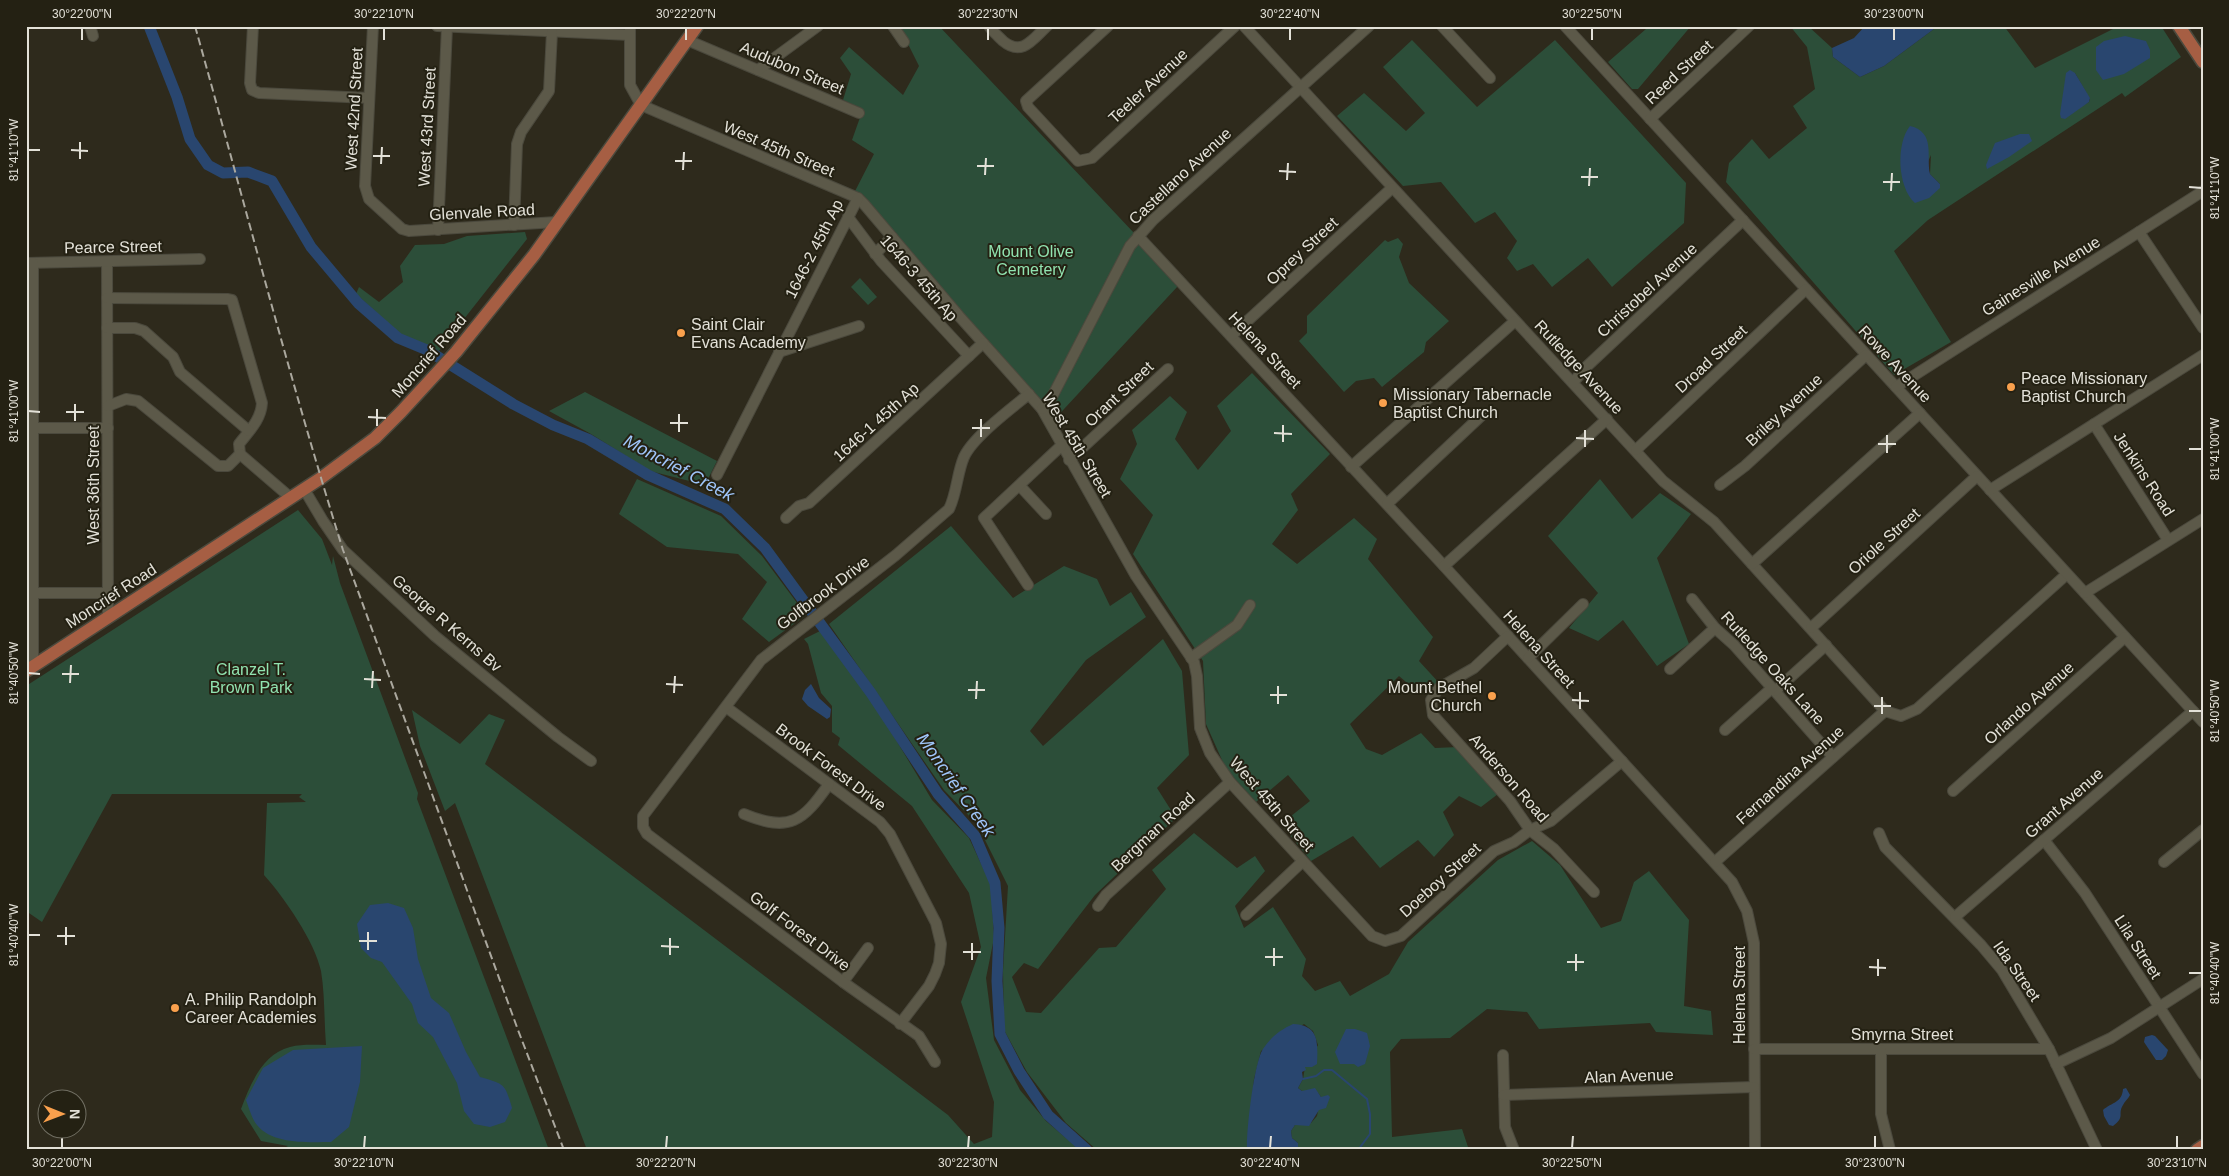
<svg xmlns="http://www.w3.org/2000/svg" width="2229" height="1176" font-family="Arial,sans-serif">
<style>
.green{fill:#2c4e39;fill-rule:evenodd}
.water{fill:#29466f}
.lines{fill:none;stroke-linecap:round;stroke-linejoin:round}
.stream{stroke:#29466f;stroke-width:2}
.river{stroke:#29466f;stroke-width:11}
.minor-casing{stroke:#4b493d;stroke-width:12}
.major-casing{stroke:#4b493d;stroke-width:15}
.minor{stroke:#5c5949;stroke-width:10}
.major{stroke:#a65e43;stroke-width:12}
.rail{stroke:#aba89e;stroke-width:2;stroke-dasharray:8 4;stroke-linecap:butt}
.ticks{fill:none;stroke:#e3e1d8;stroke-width:2}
.poi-dot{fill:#f9a04d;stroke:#242113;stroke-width:2}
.labels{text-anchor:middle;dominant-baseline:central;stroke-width:4;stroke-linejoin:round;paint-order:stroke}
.street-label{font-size:16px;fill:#e3e1d8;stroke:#242113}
.park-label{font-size:16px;fill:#91e3b0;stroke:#242113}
.poi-label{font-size:16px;fill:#e3e1d8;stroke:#242113;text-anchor:start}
.water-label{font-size:18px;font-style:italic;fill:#9fc5fa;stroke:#242113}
.neatline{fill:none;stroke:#e3e1d8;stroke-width:2}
.ticks-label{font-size:12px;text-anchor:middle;fill:#e3e1d8}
</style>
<rect width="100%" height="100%" fill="#2e2a1c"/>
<g class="green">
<polygon points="896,26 939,26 1134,233 1178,286 1052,422 1039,398 862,206 851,199 874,154 852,140 863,109 843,100 851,74 840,58 849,47 903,95 919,66 906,40"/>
<polygon points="1644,26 1691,26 1638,89 1632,89 1608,62 1646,29"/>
<path d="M 1790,26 L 1808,26 L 1832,48 L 1833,57 L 1860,77 L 1884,66 L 1938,26 L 2004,26 L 2035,68 L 2119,26 L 2161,26 L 2181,57 L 2125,97 L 2122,93 L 1928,220 L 1894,251 L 1951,342 L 1894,375 L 1726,182 L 1729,163 L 1752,139 L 1769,159 L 1807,128 L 1793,106 L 1815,89 L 1807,47 ZM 2075,73 L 2090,99 L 2089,102 L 2077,109 ZM 1931,155 L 1930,174 L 1940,184 L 1911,199 Z"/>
<polygon points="1412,40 1477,107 1555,40 1686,183 1684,223 1612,287 1588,258 1552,287 1533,264 1517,271 1507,258 1517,241 1495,212 1475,223 1441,182 1403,186 1337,116 1364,93 1406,131 1425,113 1383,67"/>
<polygon points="525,232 527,239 438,352 399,333 356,294 359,287 379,302 403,282 400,266 415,245 444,244 467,236"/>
<polygon points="1398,238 1403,244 1399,257 1409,283 1449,321 1426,342 1424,352 1382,387 1374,378 1356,381 1344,392 1299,341 1307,333 1307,316 1385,240 1388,242"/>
<polygon points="860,278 877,297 868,305 851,287"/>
<polygon points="1252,373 1330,454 1291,494 1298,510 1272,544 1297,564 1354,518 1377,539 1368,559 1433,637 1419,661 1441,685 1431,695 1419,693 1399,676 1350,724 1366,749 1382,755 1421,733 1435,748 1458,747 1498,794 1481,807 1459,796 1443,812 1454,835 1434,857 1418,840 1380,868 1353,836 1311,861 1281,824 1310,801 1288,775 1256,802 1226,769 1206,724 1203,661 1133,554 1153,515 1120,479 1137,444 1132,430 1170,396 1187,412 1175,439 1198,470 1231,431 1217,406"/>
<polygon points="585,392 717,461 705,485 650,471 591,434 549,411"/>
<polygon points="637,479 721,516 762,556 806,615 769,642 742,619 767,582 738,554 667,547 619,514"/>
<polygon points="1600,479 1632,519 1660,493 1691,514 1657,558 1689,644 1657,666 1623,620 1598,641 1569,628 1598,593 1548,536"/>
<path d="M 298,510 L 322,539 L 332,565 L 333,556 L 340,583 L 418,793 L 417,799 L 549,1150 L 280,1150 L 288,1146 L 261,1141 L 241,1109 C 250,1085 262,1054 290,1047 C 302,1044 314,1045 326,1045 C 324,1021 325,995 321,971 C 315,942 284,897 264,875 L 267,803 L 306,802 L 299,797 L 302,794 L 112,794 L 42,922 L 26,911 L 26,686 Z"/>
<polygon points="951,526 1013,598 1064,566 1097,579 1110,606 1131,592 1146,617 1086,660 1030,731 1043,746 1163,639 1182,671 1189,755 1157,788 1176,818 1095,895 1038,969 1024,963 1012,977 1026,1012 1041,1013 1099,948 1116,947 1166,889 1152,870 1194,833 1237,868 1255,856 1265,871 1235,906 1244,928 1273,907 1306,959 1302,976 1315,991 1340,981 1350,996 1389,974 1408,942 1498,860 1532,841 1560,865 1601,928 1621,921 1634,882 1649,871 1689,920 1684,1006 1711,1011 1713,1035 1656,1032 1650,1023 1539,1029 1527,1012 1487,1009 1450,1038 1401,1039 1390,1052 1392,1137 1462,1129 1469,1150 1295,1150 1298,1147 1298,1143 1292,1138 1291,1131 1295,1125 1311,1123 1317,1116 1321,1097 1318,1093 1302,1091 1298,1088 1303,1079 1305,1067 1318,1045 1313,1031 1304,1024 1261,1051 1254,1079 1247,1150 1097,1150 1066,1123 1027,1072 1004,1030 1003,971 1008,886 977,824 944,790 829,624"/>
<polygon points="820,631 868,693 932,800 969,838 991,885 994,938 986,978 994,1040 1020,1090 1046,1121 1080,1150 587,1150 455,803 445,811 420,746 412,710 460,744 489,714 505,720 485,764 948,1115 974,1144 992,1137 994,1102 961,1002 981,947 969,893 912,806 838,745 840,738 832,732 832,706 821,693 808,644 804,639"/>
</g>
<g class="water">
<polygon points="1865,26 1938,26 1884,66 1860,77 1833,57 1832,48 1854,38"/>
<polygon points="2125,36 2146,41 2150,50 2150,58 2124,74 2103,80 2096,70 2096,47 2104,41"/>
<polygon points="2070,70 2075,73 2090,98 2089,102 2065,119 2061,118 2060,114 2066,73"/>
<path d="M 1910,126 C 1936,132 1926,157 1930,174 L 1940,184 L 1940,188 L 1929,198 L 1915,203 C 1897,187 1896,143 1910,126 Z"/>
<polygon points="2020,134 2029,134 2032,141 2009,157 1987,169 1986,165 1995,143"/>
<polygon points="811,684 819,698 831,709 830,717 827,719 808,706 802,699 805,690"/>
<path d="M 388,903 L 404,908 L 413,928 L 418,959 L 431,998 L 449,1013 L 466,1052 L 480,1077 C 504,1084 505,1083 512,1108 L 505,1122 L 490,1127 L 474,1124 L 464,1111 L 457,1083 L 433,1037 L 418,1023 L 412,1004 L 382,962 L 371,958 L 361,948 L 357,924 L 370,905 Z"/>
<path d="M 1293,1024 C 1319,1025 1318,1042 1317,1064 L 1312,1067 L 1305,1067 L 1306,1070 L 1302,1072 L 1303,1079 L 1298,1088 L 1302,1091 L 1315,1088 L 1321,1097 L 1328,1095 L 1330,1097 L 1326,1108 L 1319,1110 L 1309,1126 L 1295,1125 L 1291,1131 L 1292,1138 L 1298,1143 L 1298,1147 L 1295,1150 L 1247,1150 C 1246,1132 1254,1062 1263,1049 C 1271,1037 1280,1030 1293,1024 Z"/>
<polygon points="1346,1029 1355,1029 1367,1033 1370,1046 1365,1064 1358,1067 1354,1064 1340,1064 1335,1052"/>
<polygon points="2152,1035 2155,1036 2168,1050 2166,1056 2162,1060 2156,1060 2144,1042 2145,1037"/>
<path d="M 362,1046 L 360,1082 L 349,1127 L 331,1142 C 309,1142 273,1145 257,1125 C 252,1119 249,1108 246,1100 L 263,1068 L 293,1050 Z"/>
<path d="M 2126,1088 L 2130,1095 C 2128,1099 2125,1101 2123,1105 C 2117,1115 2126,1116 2113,1126 L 2109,1125 L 2104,1116 L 2103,1110 C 2112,1102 2122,1103 2123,1089 Z"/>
</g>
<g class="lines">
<polyline class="stream" points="1303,1079 1316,1076 1324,1070 1332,1070 1367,1099 1370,1114 1370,1134 1358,1150"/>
<polyline class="river" points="149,26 177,97 190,139 208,165 223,173 248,172 272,181 311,247 358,303 398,338 427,350 513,404 553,425 588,439 648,475 725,509 765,548 871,693 938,794 975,836 995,883 999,928 997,981 1000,1034 1019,1071 1048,1115 1087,1150"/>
<defs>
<g id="minor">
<polyline points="90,26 93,36"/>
<polyline points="253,26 250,83 252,90 259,93 369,98"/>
<polyline points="373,26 365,186 369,199 402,229 409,231 557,222"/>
<polyline points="437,26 630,35"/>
<polyline points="630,26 630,85 641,105 858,198 864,204 959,316 1042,409 1136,576 1194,662 1197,676 1200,728 1210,753 1230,782 1372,936 1385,941 1401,936 1494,851 1514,842 1530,830 1551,821 1622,761"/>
<polyline points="893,26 904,42"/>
<path d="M 989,26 C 993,32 998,36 1003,41 C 1022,57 1033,39 1047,26"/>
<polyline points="1108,26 1026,101 1028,107 1078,161 1092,158 1235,26"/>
<polyline points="1244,26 1663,481 1714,522 1885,711 1901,716 1917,709 2067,574"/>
<polyline points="1442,26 1490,78"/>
<polyline points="1565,26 2203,722"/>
<polyline points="687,40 859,113"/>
<polyline points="758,70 818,26"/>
<polyline points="1650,119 1749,26"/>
<polyline points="848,217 881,261 969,356"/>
<polyline points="514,225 517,144 521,132 549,91 552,32"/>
<polyline points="438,230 447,27"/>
<polyline points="2139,232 2203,328"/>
<polyline points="1138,236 1444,566 1732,882 1747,911 1754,943 1755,1150"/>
<polyline points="875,254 892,237"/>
<polyline points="107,262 108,617"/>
<polyline points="27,263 200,259"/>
<polyline points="33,263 33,666"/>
<path d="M 107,298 L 227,299 L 232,300 L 262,403 C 261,420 249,431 239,444 L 240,454"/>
<polyline points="107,328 135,328 144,331 173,357 180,372 249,431"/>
<polyline points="1231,336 1392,188"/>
<polyline points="779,352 859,326"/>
<polyline points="1573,383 1584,369 1743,220"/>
<polyline points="1896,387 2203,191"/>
<polyline points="108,406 126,399 138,401 218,466 228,466 240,454"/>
<polyline points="1042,409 1052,397 1130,246 1153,220 1369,26"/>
<polyline points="2094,424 2168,540"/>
<polyline points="27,428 108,428"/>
<polyline points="1636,450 1806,289"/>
<polyline points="240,454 291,498"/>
<polyline points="1069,460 1168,369"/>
<polyline points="1351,467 1515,321"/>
<polyline points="717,475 858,198"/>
<polyline points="1720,485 1745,466 1866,355"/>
<polyline points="1020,486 1046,514"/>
<polyline points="304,489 323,521 343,550 435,636 558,737 591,761"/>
<polyline points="1990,490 2203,355"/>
<polyline points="1387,504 1482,415"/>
<polyline points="786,518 799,506 809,503 983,343"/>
<polyline points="1752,564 1920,413"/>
<polyline points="1444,566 1607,419"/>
<polyline points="1028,585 984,518 1061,446"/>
<polyline points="27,593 108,593"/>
<polyline points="2085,593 2203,519"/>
<polyline points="1692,599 1715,628 1734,645 1833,757"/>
<polyline points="1811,628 1977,476"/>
<polyline points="1508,636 1474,668 1439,688 1431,700 1433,715 1510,801 1530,830 1554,849 1594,892"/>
<polyline points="1191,658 1237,625 1250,605"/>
<polyline points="1528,658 1583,604"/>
<polyline points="1670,669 1715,628"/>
<polyline points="1775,691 1826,645"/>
<polyline points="726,707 880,822 890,834 936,923 941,944 939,963 935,974 929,986 900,1024"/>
<polyline points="1725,730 1772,688"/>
<polyline points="1953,791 2125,637"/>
<path d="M 744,814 C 790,833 803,821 829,784"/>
<polyline points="1879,833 1885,847 1981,945 2002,970 2049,1049 2097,1150"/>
<polyline points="2044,840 2085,893 2203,1074"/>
<polyline points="1715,862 1885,711"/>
<polyline points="2164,862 2203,830"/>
<polyline points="1098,906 1106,895 1230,782"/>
<polyline points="1246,915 1302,862"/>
<polyline points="1955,917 2193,711"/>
<polyline points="843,982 868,948"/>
<polyline points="1754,1049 2049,1049"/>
<polyline points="1881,1050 1881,1114 1890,1150"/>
<polyline points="1503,1055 1505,1127 1514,1150"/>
<path d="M 935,1062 L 919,1036 L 843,982 L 647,834 L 643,827 L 643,816 L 761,660 L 896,555 L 949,509 C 957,493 957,473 964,457 C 973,437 1012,408 1029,394"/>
<polyline points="2056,1064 2111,1038 2203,979"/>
<polyline points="1504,1095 1754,1087"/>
</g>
<g id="major">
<polyline points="2179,26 2203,62"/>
<polyline points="26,671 321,478 375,438 401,412 456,352 534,255 697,26"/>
<polyline points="2197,1150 2203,1146"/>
</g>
</defs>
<use href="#minor" class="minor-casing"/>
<use href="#major" class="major-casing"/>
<use href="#minor" class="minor"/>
<use href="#major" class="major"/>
<path class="rail" d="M 195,26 C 244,201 289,377 343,550 L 518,1030 L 564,1150"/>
</g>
<path class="ticks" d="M 82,40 L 82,28M 384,40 L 384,28M 686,40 L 686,28M 988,40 L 988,28M 1290,40 L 1290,28M 1592,40 L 1592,28M 1894,40 L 1894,28M 28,150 L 40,150M 71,150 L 88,151M 373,156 L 390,156M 80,159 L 80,142M 675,161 L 692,161M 381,164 L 382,147M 977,166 L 994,166M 683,170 L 684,152M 1279,171 L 1296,172M 985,175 L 986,158M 1581,177 L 1598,177M 1287,180 L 1288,163M 1883,182 L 1900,182M 1589,186 L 1590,168M 2189,187 L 2202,188M 1891,191 L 1892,173M 28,411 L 40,412M 66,412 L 84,412M 368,417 L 386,418M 75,421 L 75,404M 670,423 L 688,423M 377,426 L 377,409M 972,428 L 990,428M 679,432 L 679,414M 1274,433 L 1292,434M 981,437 L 981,419M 1576,438 L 1594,439M 1283,442 L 1283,425M 1878,444 L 1896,444M 1585,447 L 1585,430M 2189,449 L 2202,449M 1887,453 L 1887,435M 28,673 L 40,674M 62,674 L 79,674M 364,679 L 381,680M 70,683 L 71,665M 666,684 L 683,685M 372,688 L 373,671M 968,690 L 985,690M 674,693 L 675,676M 1270,695 L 1287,695M 976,699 L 977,681M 1572,700 L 1589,701M 1278,704 L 1278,686M 1874,706 L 1891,706M 1580,709 L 1580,692M 2189,711 L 2202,711M 1882,714 L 1882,697M 28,935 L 40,935M 57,936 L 75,936M 359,941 L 377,941M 66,945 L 66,927M 661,946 L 679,947M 368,950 L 368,932M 963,952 L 981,952M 670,955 L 670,938M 1265,957 L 1283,957M 972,960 L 972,943M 1567,962 L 1584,962M 1274,966 L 1274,948M 1869,967 L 1886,968M 1576,971 L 1576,954M 2189,973 L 2202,973M 1878,976 L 1878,959M 62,1148 L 62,1136M 364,1148 L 365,1136M 666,1148 L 667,1136M 968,1148 L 969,1136M 1270,1148 L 1271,1136M 1572,1148 L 1573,1136M 1875,1148 L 1875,1136M 2177,1148 L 2177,1136"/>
<g class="poi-dot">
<circle cx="681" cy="333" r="5"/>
<circle cx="2011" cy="387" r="5"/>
<circle cx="1383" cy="403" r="5"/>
<circle cx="1492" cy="696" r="5"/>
<circle cx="175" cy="1008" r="5"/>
</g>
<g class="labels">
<g class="street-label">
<text transform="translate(792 68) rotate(23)">Audubon Street</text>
<text transform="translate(1679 72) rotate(-43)">Reed Street</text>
<text transform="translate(1148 86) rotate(-43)">Teeler Avenue</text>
<text transform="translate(354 109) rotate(-87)">West 42nd Street</text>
<text transform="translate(427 127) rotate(-87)">West 43rd Street</text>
<text transform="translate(779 149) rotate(23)">West 45th Street</text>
<text transform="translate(1180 176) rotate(-43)">Castellano Avenue</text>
<text transform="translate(482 212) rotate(-3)">Glenvale Road</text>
<text transform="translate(113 247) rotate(-1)">Pearce Street</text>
<text transform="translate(814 249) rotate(-63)">1646-2 45th Ap</text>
<text transform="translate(1302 251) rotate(-43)">Oprey Street</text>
<text transform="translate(2041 276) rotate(-32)">Gainesville Avenue</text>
<text transform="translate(919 278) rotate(49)">1646-3 45th Ap</text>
<text transform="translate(1647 290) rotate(-43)">Christobel Avenue</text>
<text transform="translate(1265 350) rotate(47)">Helena Street</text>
<text transform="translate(429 356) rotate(-49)">Moncrief Road</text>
<text transform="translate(1711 359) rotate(-43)">Droad Street</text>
<text transform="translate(1895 364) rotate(47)">Rowe Avenue</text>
<text transform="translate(1579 367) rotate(47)">Rutledge Avenue</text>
<text transform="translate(1119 394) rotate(-43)">Orant Street</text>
<text transform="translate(1784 410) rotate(-43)">Briley Avenue</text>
<text transform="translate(876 422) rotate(-42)">1646-1 45th Ap</text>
<text transform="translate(1077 445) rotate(59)">West 45th Street</text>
<text transform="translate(2144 474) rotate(57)">Jenkins Road</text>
<text transform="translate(93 485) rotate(-90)">West 36th Street</text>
<text transform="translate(1884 541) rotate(-42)">Oriole Street</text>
<text transform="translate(823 593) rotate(-37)">Golfbrook Drive</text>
<text transform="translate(111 596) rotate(-33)">Moncrief Road</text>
<text transform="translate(447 623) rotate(41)">George R Kerns Bv</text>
<text transform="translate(1539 649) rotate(48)">Helena Street</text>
<text transform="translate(1773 668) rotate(48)">Rutledge Oaks Lane</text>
<text transform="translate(2029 703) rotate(-42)">Orlando Avenue</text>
<text transform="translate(831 767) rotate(37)">Brook Forest Drive</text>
<text transform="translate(1790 775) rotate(-42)">Fernandina Avenue</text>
<text transform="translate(1509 778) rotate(49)">Anderson Road</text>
<text transform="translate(2064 803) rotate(-41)">Grant Avenue</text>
<text transform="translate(1272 804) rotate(49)">West 45th Street</text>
<text transform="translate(1153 832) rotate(-43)">Bergman Road</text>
<text transform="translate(1440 880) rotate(-42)">Doeboy Street</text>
<text transform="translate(800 931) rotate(37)">Golf Forest Drive</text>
<text transform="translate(2138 947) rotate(57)">Lila Street</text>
<text transform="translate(2017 971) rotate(55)">Ida Street</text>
<text transform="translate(1739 995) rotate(-90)">Helena Street</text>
<text x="1902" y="1034">Smyrna Street</text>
<text transform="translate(1629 1076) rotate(-2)">Alan Avenue</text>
</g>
<g class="park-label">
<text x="1031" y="251">Mount Olive<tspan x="1031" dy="18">Cemetery</tspan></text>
<text x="251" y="669">Clanzel T.<tspan x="251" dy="18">Brown Park</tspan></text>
</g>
<g class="poi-label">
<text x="691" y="324">Saint Clair<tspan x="691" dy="18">Evans Academy</tspan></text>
<text x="2021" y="378">Peace Missionary<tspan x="2021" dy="18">Baptist Church</tspan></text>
<text x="1393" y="394">Missionary Tabernacle<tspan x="1393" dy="18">Baptist Church</tspan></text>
<text x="1482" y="687" text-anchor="end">Mount Bethel<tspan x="1482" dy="18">Church</tspan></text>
<text x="185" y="999">A. Philip Randolph<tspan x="185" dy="18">Career Academies</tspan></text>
</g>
<g class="water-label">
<text transform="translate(679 468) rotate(28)">Moncrief Creek</text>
<text transform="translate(956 785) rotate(55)">Moncrief Creek</text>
</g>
</g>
<rect width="2229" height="1176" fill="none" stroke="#242113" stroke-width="55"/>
<g transform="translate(62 1114) rotate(91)"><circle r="24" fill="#242113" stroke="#706e62"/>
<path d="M0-4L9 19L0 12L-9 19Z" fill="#f9a04d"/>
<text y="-8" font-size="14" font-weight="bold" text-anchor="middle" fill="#e3e1d8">N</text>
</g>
<rect x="28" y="28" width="2174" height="1120" class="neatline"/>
<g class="ticks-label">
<text x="82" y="18">30°22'00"N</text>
<text x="384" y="18">30°22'10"N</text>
<text x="686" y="18">30°22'20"N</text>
<text x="988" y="18">30°22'30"N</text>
<text x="1290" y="18">30°22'40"N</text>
<text x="1592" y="18">30°22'50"N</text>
<text x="1894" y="18">30°23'00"N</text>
<text transform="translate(14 150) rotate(-90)" y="4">81°41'10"W</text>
<text transform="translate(2215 188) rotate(-90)" y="4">81°41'10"W</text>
<text transform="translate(14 411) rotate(-90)" y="4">81°41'00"W</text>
<text transform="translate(2215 449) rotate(-90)" y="4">81°41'00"W</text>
<text transform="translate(14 673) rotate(-90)" y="4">81°40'50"W</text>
<text transform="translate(2215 711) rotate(-90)" y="4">81°40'50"W</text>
<text transform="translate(14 935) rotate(-90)" y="4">81°40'40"W</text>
<text transform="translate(2215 973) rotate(-90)" y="4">81°40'40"W</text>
<text x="62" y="1167">30°22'00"N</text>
<text x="364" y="1167">30°22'10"N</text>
<text x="666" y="1167">30°22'20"N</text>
<text x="968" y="1167">30°22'30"N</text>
<text x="1270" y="1167">30°22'40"N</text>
<text x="1572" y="1167">30°22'50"N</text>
<text x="1875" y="1167">30°23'00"N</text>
<text x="2177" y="1167">30°23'10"N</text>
</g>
</svg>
